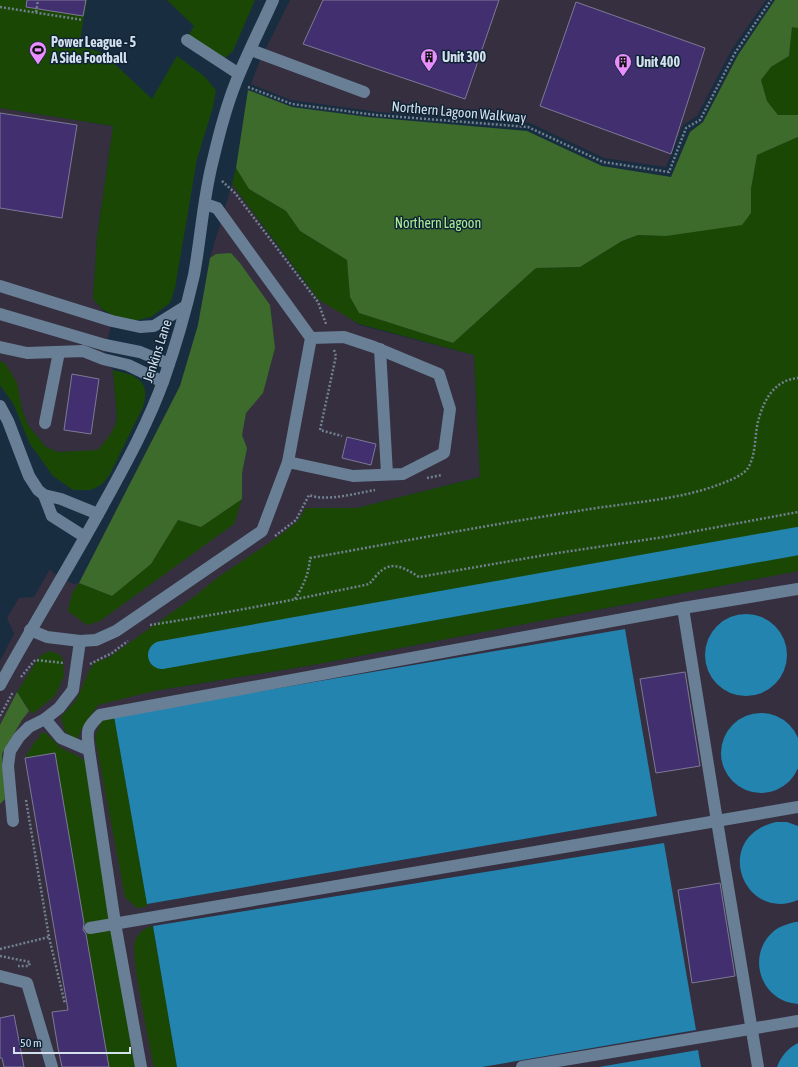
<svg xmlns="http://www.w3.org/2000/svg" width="798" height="1067" font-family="'Asap Condensed',sans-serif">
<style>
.industrial{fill:#362f3f}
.green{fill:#1a4804}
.forest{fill:#3c6b2b}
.water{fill:#2284af}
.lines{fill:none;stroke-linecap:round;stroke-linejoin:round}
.river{stroke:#2284af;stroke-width:28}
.building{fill:#412f70;stroke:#7d7996}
.path{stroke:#718191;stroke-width:2.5;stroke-dasharray:2 2;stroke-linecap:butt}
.minor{stroke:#687f96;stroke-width:12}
.labels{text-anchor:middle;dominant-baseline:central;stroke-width:3;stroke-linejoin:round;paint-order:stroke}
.poi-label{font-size:14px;font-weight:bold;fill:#d4e0ed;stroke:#0f2335;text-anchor:start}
.street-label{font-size:14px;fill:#d4e0ed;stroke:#0f2335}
.park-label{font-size:14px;fill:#aaee93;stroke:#0f2335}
</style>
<rect width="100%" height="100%" fill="#192d40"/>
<g class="industrial">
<polygon points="290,0 766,0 732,49 697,116 683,125 666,167 604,158 530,123 379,112 291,100 251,84 260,60"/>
<polygon points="0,108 113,126 97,237 93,299 112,321 103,359 113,370 117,418 114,430 98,451 58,452 46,447 28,425 5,363 0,361"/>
<polygon points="232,184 307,285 359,325 474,355 480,477 357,508 313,508 154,691 313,665 798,571 798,1067 0,1067 0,661 14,634 7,618 19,598 34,597 50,569 53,573 73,584 79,583 180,386 198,325 210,258"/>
</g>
<g class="green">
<polygon points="0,0 87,0 79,46 103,53 152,99 177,56 204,76 216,90 213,107 197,159 175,288 170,303 151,317 134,321 116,317 102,309 93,299 97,237 113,126 0,108"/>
<polygon points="167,0 255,0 233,51 225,58 189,35 194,26"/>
<polygon points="792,26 798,28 798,115 778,115 767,101 761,80 771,67 789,56"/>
<polygon points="798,137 798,571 313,665 154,691 98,705 81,730 77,741 65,731 61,717 77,699 89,671 95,662 108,658 195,596 217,578 282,534 298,521 306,508 357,508 480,477 474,355 359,324 319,300 232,184 236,168 249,189 286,211 300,231 347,260 350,297 359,313 453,343 536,268 580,267 622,241 638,235 666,236 751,213 751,189 757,155"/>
<path d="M 0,361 L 5,363 L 17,383 L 22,409 L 28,425 L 46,447 L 58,452 L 98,450 C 106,440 115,431 117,418 L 113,370 C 135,375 152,380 143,407 L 109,476 L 101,485 L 91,490 L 73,490 L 53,476 L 30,444 L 14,405 L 0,385 Z"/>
<polygon points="242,499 234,524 100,621 87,625 68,611 72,593 79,583 112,596 151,564 178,520 201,527"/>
<polygon points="49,651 59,654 63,659 64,676 55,696 32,714 17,692 40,656"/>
<polygon points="114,716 147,904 146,907 137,908 125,897 95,737 101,722"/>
<polygon points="40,733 46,733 61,748 78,756 86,762 138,1067 109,1067 55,753 25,758 35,741 40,737"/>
<path d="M 153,926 L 177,1067 L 154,1067 C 150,1048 130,953 135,941 C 139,932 144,928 153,926 Z"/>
</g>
<g class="forest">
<polygon points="775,0 798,0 798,28 792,27 789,56 771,67 761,80 767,101 778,115 798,115 798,137 757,155 751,189 751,213 742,225 666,236 638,235 622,241 580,267 536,268 453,343 359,313 350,297 347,260 300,231 286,211 249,189 236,168 248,90 292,107 368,117 527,131 602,166 671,177 690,132 703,122 738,55"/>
<polygon points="231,253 240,263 270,305 275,348 263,393 246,413 242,435 247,448 242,473 242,499 201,527 178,520 151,564 112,596 79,583 180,386 198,325 210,258 216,254"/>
<polygon points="17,692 29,711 22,720 2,754 5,799 0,804 0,725"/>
</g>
<g class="water">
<circle cx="746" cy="655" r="41"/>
<polygon points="625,629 657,816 147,904 114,716"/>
<circle cx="761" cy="753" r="40"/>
<path d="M 776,822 L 787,822 L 798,826 L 798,900 C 743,923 711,837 776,822 Z"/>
<polygon points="664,843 696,1030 482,1067 177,1067 153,926"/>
<path d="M 795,922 L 798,922 L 798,1004 C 760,1002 745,954 775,930 C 781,926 788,924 795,922 Z"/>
<path d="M 798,1043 L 798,1067 L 777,1067 C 781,1056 788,1048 798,1043 Z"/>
<polygon points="698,1050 701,1067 599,1067"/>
</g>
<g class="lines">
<polyline class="river" points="162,655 798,541"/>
</g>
<g class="building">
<polygon points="27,0 86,0 83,16 26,7"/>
<polygon points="323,0 499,0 465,99 303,44"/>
<polygon points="576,2 705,48 671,154 540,106"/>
<polygon points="0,113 77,125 62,218 0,208"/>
<polygon points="72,374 99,379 91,434 64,430"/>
<polygon points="347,437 376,444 371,465 342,458"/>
<polygon points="685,672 700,766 656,773 640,679"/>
<polygon points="55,753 84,923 83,930 86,934 109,1067 62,1067 58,1048 52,1012 68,1010 25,758"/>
<polygon points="720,883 735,976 692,983 678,890"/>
<polygon points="14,1015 24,1067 4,1067 2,1058 0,1058 0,1018"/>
</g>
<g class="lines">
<g class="path">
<polyline points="0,7 83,20"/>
<polyline points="36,12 38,0"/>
<polyline points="248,87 292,104 376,115 528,127 603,162 669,172 686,128 700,120 735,53 771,0"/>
<polyline points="222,181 235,193 318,302 326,324"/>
<polyline points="334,350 336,356 320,430 342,436"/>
<polyline points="427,478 442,475"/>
<path d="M 275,536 L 296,520 L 309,495 C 326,502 357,493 375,490"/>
<path d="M 295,599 C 303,586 309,574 310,558 C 399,542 488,525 578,511 C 628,502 681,501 728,481 C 735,478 744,474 748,468 C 757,453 754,434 759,418 C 765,397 776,380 798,378"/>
<path d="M 150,625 C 222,614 293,600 365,585 C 371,584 372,580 376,576 C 390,559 403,567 419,577 L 551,554 L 664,537 L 798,512"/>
<polyline points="90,664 112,653 128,641"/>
<polyline points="21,677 35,660 64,663"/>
<polyline points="0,716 13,692"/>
<polyline points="26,800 49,937 65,1004"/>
<polyline points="0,949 49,937"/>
<polyline points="0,956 30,962 29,966 18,966"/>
</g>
<g class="minor">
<polyline points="187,40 239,74"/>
<polyline points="251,50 364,92"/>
<polyline points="0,286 112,321 140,327 154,326 186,306"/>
<polyline points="0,314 105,345 140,352 169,364"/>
<polyline points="0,347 27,353 83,351 103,359 128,365 163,382"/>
<polyline points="380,349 387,474"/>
<polyline points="0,406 8,421 29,476 38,490 44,495 52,516 85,537"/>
<polyline points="45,423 59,352"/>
<polyline points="288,462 353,476 403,474 444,453 450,409 439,374 374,347 344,337 311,338"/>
<polyline points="44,495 61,499 98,514"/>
<polyline points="683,608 717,821 758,1067"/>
<polyline points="30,630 47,637 80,641 96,640 116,631 262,531 288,462 311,338 217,208 205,204"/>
<path d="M 0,685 C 33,625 69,567 102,507 C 125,465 148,424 164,379 C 176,345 186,310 194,275 C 201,237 203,198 213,160 C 219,134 226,107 236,82 C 247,54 261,27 273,0"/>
<polyline points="45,719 61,738 89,750"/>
<polyline points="13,821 8,766 10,751 19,737 29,727 45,719 59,708 73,690 80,641"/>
<polyline points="90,928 798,807"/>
<polyline points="0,976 27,983 52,1067"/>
<path d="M 141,1067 L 115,923 L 89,750 C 87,731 85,729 100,715 L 683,608 L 798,589"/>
<polyline points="522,1067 798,1021"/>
</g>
</g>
<defs>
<symbol id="stadium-pin" viewBox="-11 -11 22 30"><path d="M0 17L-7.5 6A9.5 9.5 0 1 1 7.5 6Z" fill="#e88eff" stroke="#0f2335"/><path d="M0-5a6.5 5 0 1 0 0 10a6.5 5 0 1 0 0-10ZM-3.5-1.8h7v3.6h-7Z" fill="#111"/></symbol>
<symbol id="building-pin" viewBox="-11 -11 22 30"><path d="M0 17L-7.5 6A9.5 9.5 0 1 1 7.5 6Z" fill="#e88eff" stroke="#0f2335"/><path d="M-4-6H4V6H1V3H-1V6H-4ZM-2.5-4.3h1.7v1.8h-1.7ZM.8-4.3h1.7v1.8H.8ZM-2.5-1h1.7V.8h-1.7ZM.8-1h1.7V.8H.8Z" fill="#111"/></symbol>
</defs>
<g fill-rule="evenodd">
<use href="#stadium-pin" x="28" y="40" width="20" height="27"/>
<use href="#building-pin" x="419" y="47" width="20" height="27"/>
<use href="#building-pin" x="613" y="52" width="20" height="27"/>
</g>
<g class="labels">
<g class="poi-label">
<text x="51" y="42">Power League - 5<tspan x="51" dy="16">A Side Football</tspan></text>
<text x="442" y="57">Unit 300</text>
<text x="636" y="62">Unit 400</text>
</g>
<g class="street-label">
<text transform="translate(459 112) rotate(5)">Northern Lagoon Walkway</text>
<text transform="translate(157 351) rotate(-72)">Jenkins Lane</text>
</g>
<g class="park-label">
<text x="438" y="223">Northern Lagoon</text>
</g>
</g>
<path d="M14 1047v6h116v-6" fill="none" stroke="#d4e0ed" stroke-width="2"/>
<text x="20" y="1047" font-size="12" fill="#d4e0ed" stroke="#0f2335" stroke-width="3" paint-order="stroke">50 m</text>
</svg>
